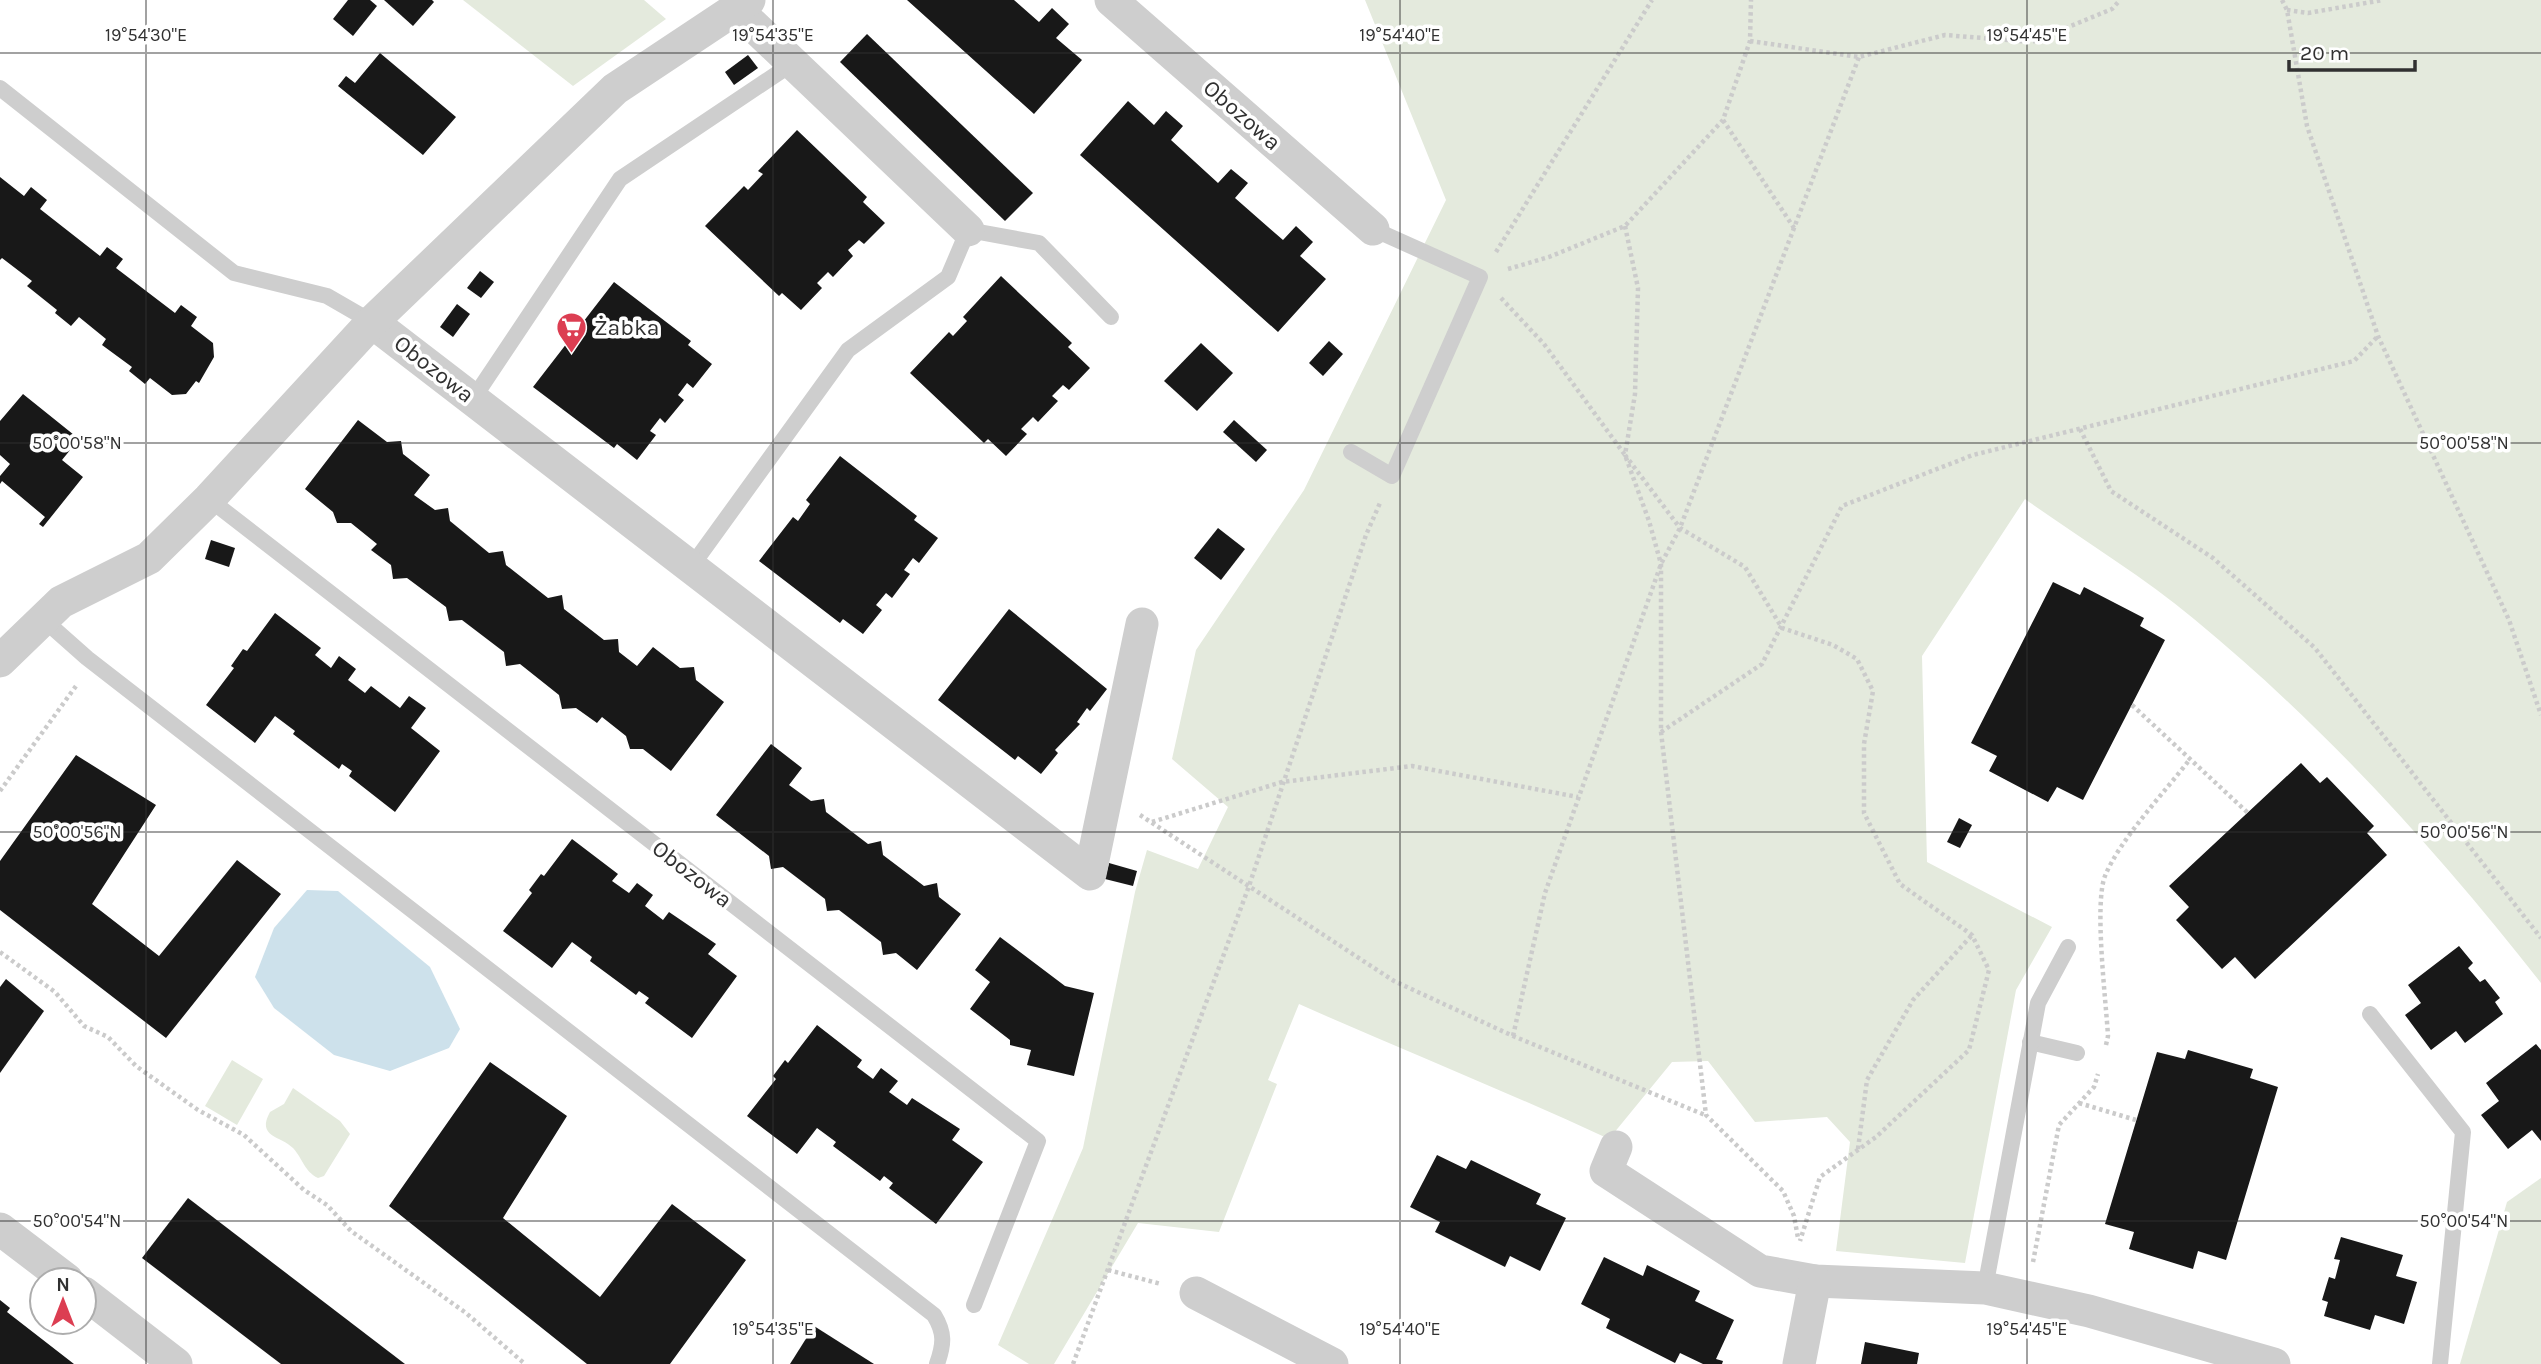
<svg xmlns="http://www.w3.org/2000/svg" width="2541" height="1364" font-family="Karla,sans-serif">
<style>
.green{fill:#e4eadd}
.water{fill:#cde1eb}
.building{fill:#181818}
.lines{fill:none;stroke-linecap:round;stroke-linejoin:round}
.path{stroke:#cbcbcb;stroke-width:4.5;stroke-dasharray:3.5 3.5;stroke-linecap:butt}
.lane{stroke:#cecece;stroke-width:16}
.street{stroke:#cecece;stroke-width:33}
.ticks{fill:none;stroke:#313131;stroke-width:2;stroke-opacity:0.45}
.labels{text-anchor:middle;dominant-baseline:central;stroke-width:7;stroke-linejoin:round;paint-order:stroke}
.street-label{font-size:23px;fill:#313131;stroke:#fff}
.poi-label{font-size:23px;fill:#313131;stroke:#fff;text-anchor:start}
.ticks-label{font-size:18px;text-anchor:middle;fill:#313131;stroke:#fff;stroke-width:7;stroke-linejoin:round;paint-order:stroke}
</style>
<rect width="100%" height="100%" fill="#fff"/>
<g class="green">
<polygon points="463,0 644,0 666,19 573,86"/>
<path d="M 1365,0 L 2541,0 L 2541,983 C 2437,850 2324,726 2194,619 C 2141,575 2081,539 2025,499 L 1922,656 L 1927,862 L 2052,927 L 2016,990 L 1965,1263 L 1836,1251 L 1850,1142 L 1827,1117 L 1755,1122 L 1708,1061 L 1672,1062 L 1609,1139 C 1506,1091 1402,1050 1299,1004 L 1268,1080 L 1277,1084 L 1219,1232 L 1138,1223 L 1054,1364 L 1029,1364 L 998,1345 L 1083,1148 L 1135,892 L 1147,850 L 1198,869 L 1228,807 L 1172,759 L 1196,650 L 1304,490 L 1446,200 Z"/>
<polygon points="232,1060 263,1079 237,1125 205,1106"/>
<path d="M 293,1088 L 340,1121 L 350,1134 L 324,1176 L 318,1178 C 304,1171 303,1159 293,1148 C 281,1136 256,1137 270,1112 L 284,1104 Z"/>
<polygon points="2541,1178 2541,1364 2460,1364 2507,1202"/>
</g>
<polygon class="water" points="307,890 338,891 430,967 460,1029 449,1048 390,1071 334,1055 274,1008 255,977 274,928"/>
<g class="building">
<polygon points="348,0 370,0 377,6 353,36 333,19"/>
<polygon points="384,0 432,0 434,2 413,26"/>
<polygon points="907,0 1014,0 1039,22 1052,8 1069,24 1056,38 1082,60 1034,114"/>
<polygon points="867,34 1033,193 1005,221 840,62"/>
<polygon points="380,53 456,117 423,155 338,86 346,76 355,83"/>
<polygon points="748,55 758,68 734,85 725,72"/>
<polygon points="1128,101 1154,125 1166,111 1183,126 1171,140 1218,183 1231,169 1248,183 1235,198 1283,240 1296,226 1313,242 1300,256 1326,279 1278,332 1080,155"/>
<polygon points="797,130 867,197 863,202 885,223 864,244 859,240 848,250 853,256 833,277 828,272 817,283 822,288 801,310 782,293 779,296 705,226 744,186 748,190 763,174 758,171"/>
<polygon points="0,177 24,196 31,187 47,200 40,209 100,256 107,247 123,259 116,268 175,313 181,305 197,317 191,326 213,343 214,357 199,383 196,381 186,394 172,395 150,378 145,384 129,371 132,367 102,345 106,339 79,317 71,326 55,313 57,310 27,286 32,281 2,258 0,260"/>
<polygon points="480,271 494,282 481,298 467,288"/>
<polygon points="1001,276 1072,343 1068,347 1090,368 1069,390 1063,385 1052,396 1058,401 1038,422 1033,417 1021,429 1027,434 1006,456 988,439 984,443 910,373 949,332 953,336 967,321 963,317"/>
<polygon points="614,282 691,341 688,345 712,364 693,388 687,383 678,395 684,400 665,423 660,418 650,431 656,435 637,460 617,444 614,448 533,387 567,343 572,346 584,330 580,326"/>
<polygon points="457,304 470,314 453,337 440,327"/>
<polygon points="1329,341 1343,354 1323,376 1309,363"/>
<polygon points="1201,343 1233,373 1197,411 1164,381"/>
<polygon points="23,394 79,439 62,460 83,477 43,527 39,524 45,517 2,481 0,484 0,476 10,464 0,455 0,421"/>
<polygon points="358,420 387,442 401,441 403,454 430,475 414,495 435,510 448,508 450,521 489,553 503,551 506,565 548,598 562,595 564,609 604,640 618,639 619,652 637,666 653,647 680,668 694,667 696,680 724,702 671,771 643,749 630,749 626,736 602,717 597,723 576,708 562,709 559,695 520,664 506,666 504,652 462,620 449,621 446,607 407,578 393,579 391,565 371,550 377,544 351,523 337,523 333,512 305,489"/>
<polygon points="1234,420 1267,450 1256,462 1223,432"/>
<polygon points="840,456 917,516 914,520 938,538 919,563 913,558 904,570 910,574 892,598 886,593 876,605 882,610 863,634 843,619 840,623 759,561 793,517 798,521 810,504 806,500"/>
<polygon points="1218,528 1245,549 1221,580 1194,558"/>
<polygon points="211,540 235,548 229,567 205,559"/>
<polygon points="2053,582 2080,595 2084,587 2144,618 2140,626 2165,640 2083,800 2057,787 2048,802 1989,771 1997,756 1971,743"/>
<polygon points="1009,609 1107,689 1090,711 1087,708 1077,722 1080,724 1055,750 1058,753 1041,774 1018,756 1015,760 938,700"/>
<polygon points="275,613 321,648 315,655 331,668 339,656 356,669 348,680 365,693 371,686 400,708 409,696 426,708 411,728 440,751 395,812 349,776 352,771 342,764 339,769 293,734 295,731 275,716 255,743 206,705 234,668 231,666 243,649 247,651"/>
<polygon points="771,744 802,768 789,785 811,801 824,799 826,812 868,844 881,841 883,855 924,886 937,883 939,897 961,914 917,970 896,953 883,955 881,942 839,910 827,911 825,899 783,867 771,869 769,856 716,815"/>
<polygon points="76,755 156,805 92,904 159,956 237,860 281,894 166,1038 0,910 0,861"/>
<polygon points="2301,763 2320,783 2327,777 2374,826 2367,833 2387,855 2255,979 2235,957 2222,969 2176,920 2189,907 2169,886"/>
<polygon points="1959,818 1972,825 1960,848 1947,842"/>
<polygon points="572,839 618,874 612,881 629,893 637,883 653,895 645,906 663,920 669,912 716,944 708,954 737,976 692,1038 645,1003 649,998 639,991 636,995 590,961 592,957 572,942 552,968 503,931 532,893 529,890 541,874 544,876"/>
<polygon points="1109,863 1137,871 1133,886 1105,879"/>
<polygon points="1000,937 1065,986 1094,993 1074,1076 1027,1065 1031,1050 1010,1045 1010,1040 970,1009 990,982 975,970"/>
<polygon points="2459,946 2473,963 2468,968 2480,982 2485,979 2500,998 2495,1002 2503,1014 2465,1043 2456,1031 2431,1050 2405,1015 2421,1003 2408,985"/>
<polygon points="6,979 44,1011 0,1073 0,987"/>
<polygon points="817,1025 862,1060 857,1067 873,1079 881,1068 898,1081 889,1092 907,1105 912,1098 960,1129 952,1140 983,1162 936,1224 889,1188 893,1183 884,1176 880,1181 833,1146 836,1142 817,1128 797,1154 747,1116 776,1079 773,1076 785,1060 788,1063"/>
<polygon points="2536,1044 2541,1050 2541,1141 2532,1130 2508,1149 2481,1115 2499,1101 2486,1083"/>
<polygon points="2188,1050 2253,1069 2250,1078 2278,1087 2226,1260 2198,1251 2193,1269 2129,1249 2134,1232 2105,1224 2157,1052 2185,1059"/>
<polygon points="490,1062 567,1116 503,1218 600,1297 672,1204 746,1260 670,1364 587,1364 389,1206"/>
<polygon points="1437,1155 1466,1169 1471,1160 1541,1194 1536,1204 1566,1218 1540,1271 1510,1256 1505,1267 1435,1232 1440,1222 1410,1207"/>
<polygon points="188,1198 405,1364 281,1364 142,1258"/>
<polygon points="2341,1237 2403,1255 2396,1276 2417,1282 2404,1324 2375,1315 2370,1330 2324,1316 2328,1302 2322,1300 2329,1277 2335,1279 2340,1260 2334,1259"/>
<polygon points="1604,1257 1643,1276 1647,1265 1700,1291 1695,1301 1734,1320 1716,1359 1723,1361 1722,1364 1703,1364 1680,1353 1675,1363 1606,1328 1610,1319 1581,1304"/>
<polygon points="0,1300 10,1308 7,1312 74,1364 0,1364"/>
<polygon points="814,1326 874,1364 790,1364"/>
<polygon points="1865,1342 1919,1353 1917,1364 1861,1364"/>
</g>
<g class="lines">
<g class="path">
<polyline points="2282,0 2287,10 2307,126 2378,336 2509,620 2541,715"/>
<polyline points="2287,10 2308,13 2383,0"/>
<polyline points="1750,41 1859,57 1945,35 2032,42 2112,9 2120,0"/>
<polyline points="1723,120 1794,228"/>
<polyline points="1625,226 1638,288 1635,394 1625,455 1680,528 1745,567 1782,628 1833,645 1857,659 1873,691 1864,744 1864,813 1900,884 1972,935 1989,970 1969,1050 1876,1137 1820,1177 1800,1241"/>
<polyline points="1496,252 1652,0"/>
<polyline points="1508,269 1549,257 1625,226 1723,120 1750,41 1751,0"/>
<polyline points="1501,298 1544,344 1625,455 1649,521 1661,564 1661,732 1706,1115 1783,1191 1794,1216 1798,1238"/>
<polyline points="2080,429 2111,491 2213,558 2315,648 2541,938"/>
<polyline points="2132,705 2248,813"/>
<polyline points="1661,732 1762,664 1842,506 1973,455 2354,361 2378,336"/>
<polyline points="0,791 76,686"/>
<polyline points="1140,815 1394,981 1513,1036 1705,1115"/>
<polyline points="1152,822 1282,782 1412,766 1578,797"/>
<polyline points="0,952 55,992 84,1026 108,1037 136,1066 198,1110 244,1135 304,1190 327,1205 351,1231 466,1313 525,1364"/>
<polyline points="1513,1036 1545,893 1661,564 1680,528 1859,57"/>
<path d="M 2106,1045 L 2108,1036 C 2106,1001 2094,904 2105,876 C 2120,839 2165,792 2190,759"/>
<polyline points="2079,1103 2136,1120"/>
<polyline points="1858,1149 1867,1080 1913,1000 1972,935"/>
<polyline points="2033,1262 2059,1125 2094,1087 2098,1074"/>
<polyline points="1108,1270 1161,1284"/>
<polyline points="1073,1364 1249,886 1366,535 1380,503"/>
</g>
<g class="lane">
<polyline points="0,88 234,273 327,296 372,322"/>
<polyline points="473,399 620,179 793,63"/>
<polyline points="1351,452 1392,476 1480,277 1373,229"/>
<polyline points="209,499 1038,1141 974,1305"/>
<polyline points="691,567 848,350 948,277 968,230 1039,243 1111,317"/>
<path d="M 43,619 L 87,658 L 934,1315 C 945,1333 944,1344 937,1364"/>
<polyline points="2370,1014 2463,1132 2440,1364"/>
<polyline points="2030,1042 2077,1053"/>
<polyline points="1985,1288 2038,1003 2068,947"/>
</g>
<g class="street">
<polyline points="1111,0 1373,229"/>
<polyline points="736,9 968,230"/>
<polyline points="372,322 1090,874 1142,624"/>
<polyline points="0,661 61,602 149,558 209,499 372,322 615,89 749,0"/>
<polyline points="1616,1147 1606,1171 1760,1271 1815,1281 1985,1288 2089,1311 2274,1364"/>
<polyline points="0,1229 67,1280"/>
<polyline points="84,1293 176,1364"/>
<polyline points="1196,1293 1332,1364"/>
<polyline points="1799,1364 1815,1281"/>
</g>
</g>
<path class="ticks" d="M 146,0 L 146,1364M 773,0 L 773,1364M 1400,0 L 1400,1364M 2027,0 L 2027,1364M 0,53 L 2541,53M 0,443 L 2541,443M 0,832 L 2541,832M 0,1221 L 2541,1221"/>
<defs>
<symbol id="supermarket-pin" viewBox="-11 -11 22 30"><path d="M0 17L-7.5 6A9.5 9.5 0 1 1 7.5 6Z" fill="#dc3e52" stroke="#fff"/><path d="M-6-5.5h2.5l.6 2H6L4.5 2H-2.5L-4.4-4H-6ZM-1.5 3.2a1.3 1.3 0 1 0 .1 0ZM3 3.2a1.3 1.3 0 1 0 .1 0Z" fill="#fff"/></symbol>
</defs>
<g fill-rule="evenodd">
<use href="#supermarket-pin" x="554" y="310" width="35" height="47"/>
</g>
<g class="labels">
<g class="street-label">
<text transform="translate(1242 115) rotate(41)">Obozowa</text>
<text transform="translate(434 369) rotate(38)">Obozowa</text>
<text transform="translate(692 874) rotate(38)">Obozowa</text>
</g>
<g class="poi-label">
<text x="594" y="327">Żabka</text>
</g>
</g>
<g class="ticks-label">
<text x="146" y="41">19°54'30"E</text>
<text x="773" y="41">19°54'35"E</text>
<text x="1400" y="41">19°54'40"E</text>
<text x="2027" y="41">19°54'45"E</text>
<text x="77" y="449">50°00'58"N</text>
<text x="2464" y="449">50°00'58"N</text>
<text x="77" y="838">50°00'56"N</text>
<text x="2464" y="838">50°00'56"N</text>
<text x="77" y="1227">50°00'54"N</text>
<text x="2464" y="1227">50°00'54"N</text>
<text x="773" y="1335">19°54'35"E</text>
<text x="1400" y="1335">19°54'40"E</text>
<text x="2027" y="1335">19°54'45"E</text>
</g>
<g transform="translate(63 1301)"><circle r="33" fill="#ffffff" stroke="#adadad" stroke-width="2"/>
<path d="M0-5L12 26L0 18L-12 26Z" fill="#dc3e52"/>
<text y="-10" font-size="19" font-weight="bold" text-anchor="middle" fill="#313131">N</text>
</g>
<path d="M2289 60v10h126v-10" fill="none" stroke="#313131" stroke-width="3.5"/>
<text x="2300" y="60" font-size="21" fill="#313131" stroke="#ffffff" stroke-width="5" paint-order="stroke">20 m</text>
</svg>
